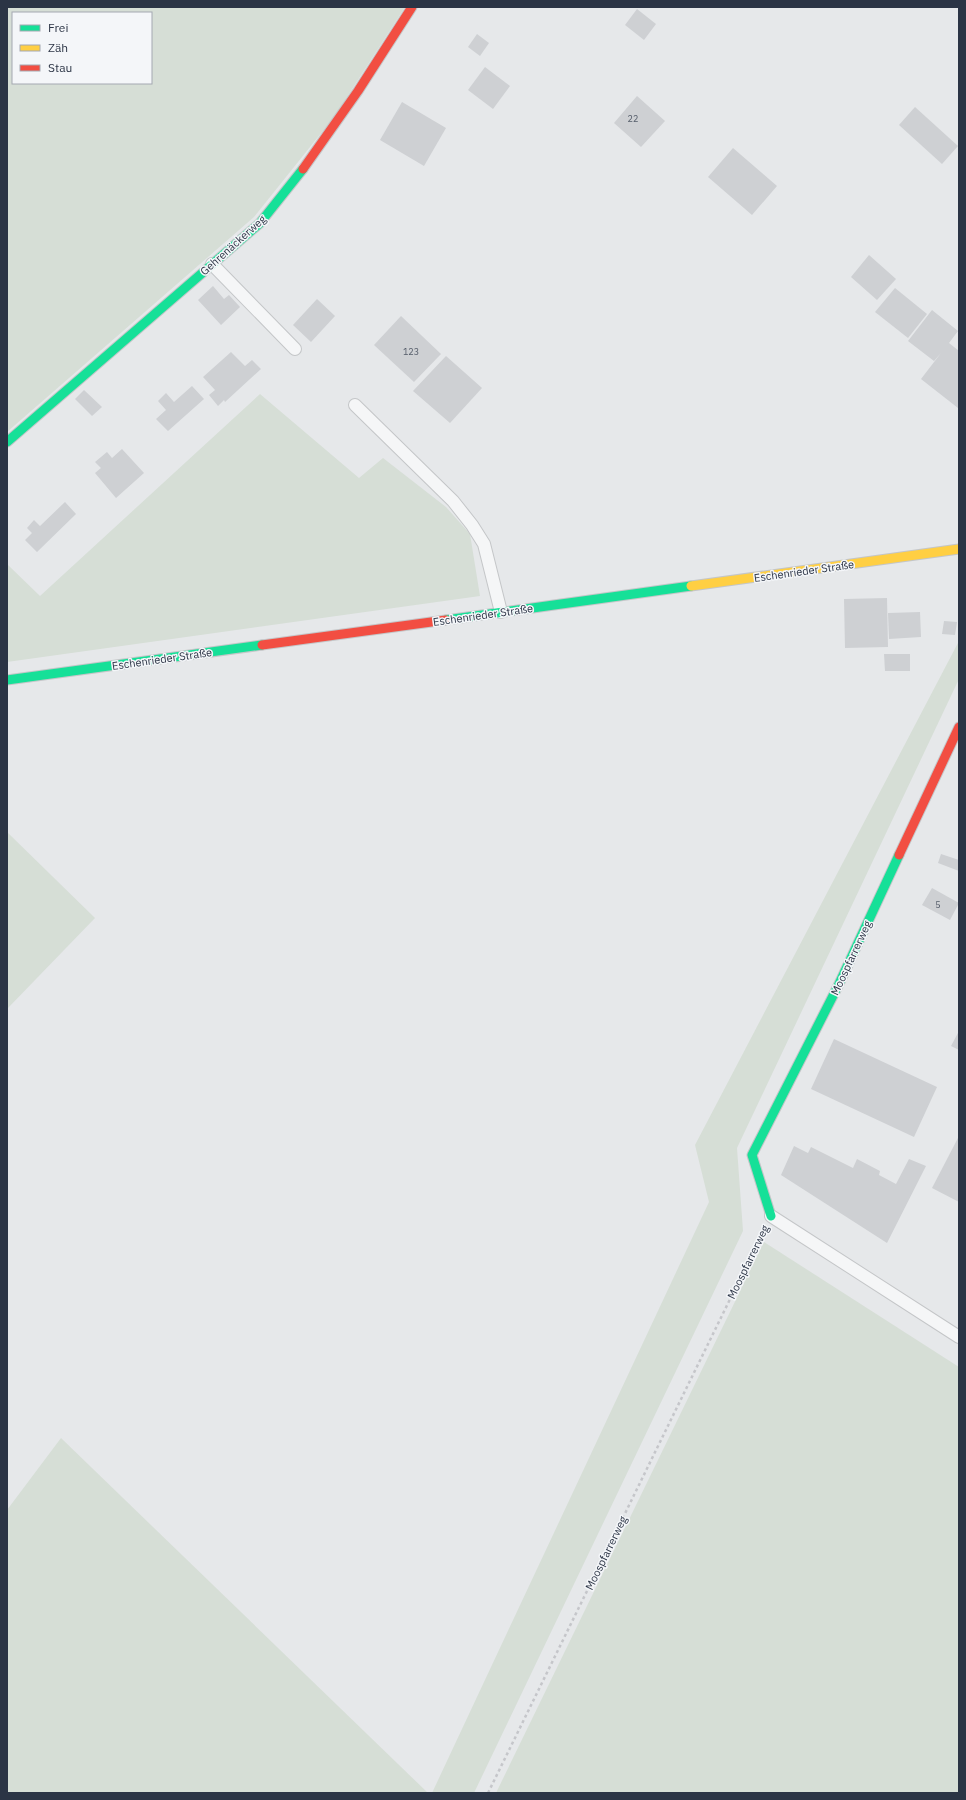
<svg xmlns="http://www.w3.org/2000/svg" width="966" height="1800" font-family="'IBM Plex Sans',sans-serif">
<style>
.green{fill:#d6ded6;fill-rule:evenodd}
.building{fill:#ced0d3}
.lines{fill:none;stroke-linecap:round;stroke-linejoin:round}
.lane-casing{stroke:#c4c6c8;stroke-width:14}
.fast-casing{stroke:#c4c6c8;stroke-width:11}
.slow-casing{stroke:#c4c6c8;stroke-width:11}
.jam-casing{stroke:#c4c6c8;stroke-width:11}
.path{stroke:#c5c6ca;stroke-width:2.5;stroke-dasharray:3 3;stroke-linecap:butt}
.lane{stroke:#f5f6f7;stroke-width:12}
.fast{stroke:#16e098;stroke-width:9}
.slow{stroke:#ffcf43;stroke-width:9}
.jam{stroke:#f24e42;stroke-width:9}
.labels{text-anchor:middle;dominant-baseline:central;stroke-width:3;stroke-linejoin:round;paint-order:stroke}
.number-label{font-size:9px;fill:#545c69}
.street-label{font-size:11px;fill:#2b3445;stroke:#f4f6f9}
</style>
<rect width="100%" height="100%" fill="#e6e8ea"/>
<g class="green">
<path d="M 7,7 L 405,7 L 334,117 L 254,217 L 7,432 ZM 13,13 L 151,13 L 151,83 L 13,83 Z"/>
<polygon points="260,394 359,478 383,458 446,507 470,534 480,596 7,662 7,564 40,596"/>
<polygon points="959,641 959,679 737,1148 743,1231 474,1793 432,1793 709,1202 695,1145"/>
<polygon points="7,832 95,918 7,1009"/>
<polygon points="764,1242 959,1367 959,1793 496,1793"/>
<polygon points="61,1438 428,1793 7,1793 7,1510"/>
</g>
<g class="building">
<polygon points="637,9 656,24 644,40 625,25"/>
<polygon points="477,34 489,43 480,56 468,47"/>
<polygon points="485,67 510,86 493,109 468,90"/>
<polygon points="637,96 665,121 641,147 614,123"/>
<polygon points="402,102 446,128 424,166 380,140"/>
<polygon points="915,107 958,146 942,164 899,125"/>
<polygon points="733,148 777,186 752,215 708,177"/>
<polygon points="869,255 896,279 877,300 851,277"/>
<polygon points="213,286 224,299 229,295 240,307 221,325 198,300"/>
<polygon points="895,288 927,314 908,338 875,312"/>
<polygon points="317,299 335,316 311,342 293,325"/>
<polygon points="932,310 958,331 949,343 959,351 958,408 921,379 941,353 934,361 908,341"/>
<polygon points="401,316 441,354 414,382 374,345"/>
<polygon points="231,352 245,366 252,360 261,369 225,402 224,400 218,406 209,395 215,390 203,377"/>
<polygon points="446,356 482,388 450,423 413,391"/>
<polygon points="192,386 204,399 168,431 156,419 166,410 158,401 166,393 174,402"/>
<polygon points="84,390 102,407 92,416 75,399"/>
<polygon points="122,449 144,473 116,498 95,473 101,468 95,462 107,452 112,458"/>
<polygon points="65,502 76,514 37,552 25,540 32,533 27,528 34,520 40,526"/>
<polygon points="887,598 888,647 845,648 844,599"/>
<polygon points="920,612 921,637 889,639 888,613"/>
<polygon points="944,621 957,622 955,635 942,634"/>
<polygon points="884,654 910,654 910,671 885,671"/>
<polygon points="941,854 959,860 959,871 938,863"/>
<polygon points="932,888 959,903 950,920 922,905"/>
<polygon points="959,1031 959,1050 951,1046"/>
<polygon points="834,1039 937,1087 914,1137 811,1089"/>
<polygon points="959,1136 959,1202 932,1188"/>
<polygon points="794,1146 808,1153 811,1147 853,1168 857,1159 880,1171 879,1175 896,1184 909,1159 926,1166 887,1243 781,1175"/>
</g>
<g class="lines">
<defs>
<g id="lane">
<polyline points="212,264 295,349"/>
<polyline points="355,405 453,501 472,525 484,544 501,612"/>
<polyline points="771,1216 959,1337"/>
</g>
<g id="fast">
<polyline points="7,442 260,223 303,169"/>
<polyline points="446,620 691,586"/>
<polyline points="7,680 262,645"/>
<polyline points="771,1216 752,1155 839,984 899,855"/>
</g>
<polyline id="slow" points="691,586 959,549"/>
<g id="jam">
<polyline points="303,169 358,91 412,7"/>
<polyline points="262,645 446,620"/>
<polyline points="899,855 959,727"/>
</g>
</defs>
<use href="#lane" class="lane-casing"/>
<use href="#fast" class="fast-casing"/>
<use href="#slow" class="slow-casing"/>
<use href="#jam" class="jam-casing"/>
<polyline class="path" points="488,1793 760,1238"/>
<use href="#lane" class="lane"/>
<use href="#fast" class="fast"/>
<use href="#slow" class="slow"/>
<use href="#jam" class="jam"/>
</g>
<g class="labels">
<g class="number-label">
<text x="633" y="118">22</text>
<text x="411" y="351">123</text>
<text x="938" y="904">5</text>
</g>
<g class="street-label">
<text transform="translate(233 245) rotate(-42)">Gehrenäckerweg</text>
<text transform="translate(804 571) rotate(-8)">Eschenrieder Straße</text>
<text transform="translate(483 615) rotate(-8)">Eschenrieder Straße</text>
<text transform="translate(162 659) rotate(-8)">Eschenrieder Straße</text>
<text transform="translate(851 958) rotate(-65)">Moospfarrerweg</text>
<text transform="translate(748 1262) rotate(-64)">Moospfarrerweg</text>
<text transform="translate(606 1553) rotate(-64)">Moospfarrerweg</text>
</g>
</g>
<rect width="966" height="1800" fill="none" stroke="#2b3445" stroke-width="16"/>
<rect x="12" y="12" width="140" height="72" fill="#f4f6f9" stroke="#a4a8b1"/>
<rect x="20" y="25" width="20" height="6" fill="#16e098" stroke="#a4a8b1"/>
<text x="48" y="32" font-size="12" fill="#2b3445">Frei</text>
<rect x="20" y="45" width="20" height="6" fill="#ffcf43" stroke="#a4a8b1"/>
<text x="48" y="52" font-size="12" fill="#2b3445">Zäh</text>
<rect x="20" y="65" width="20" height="6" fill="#f24e42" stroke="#a4a8b1"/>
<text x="48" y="72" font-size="12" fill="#2b3445">Stau</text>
</svg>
